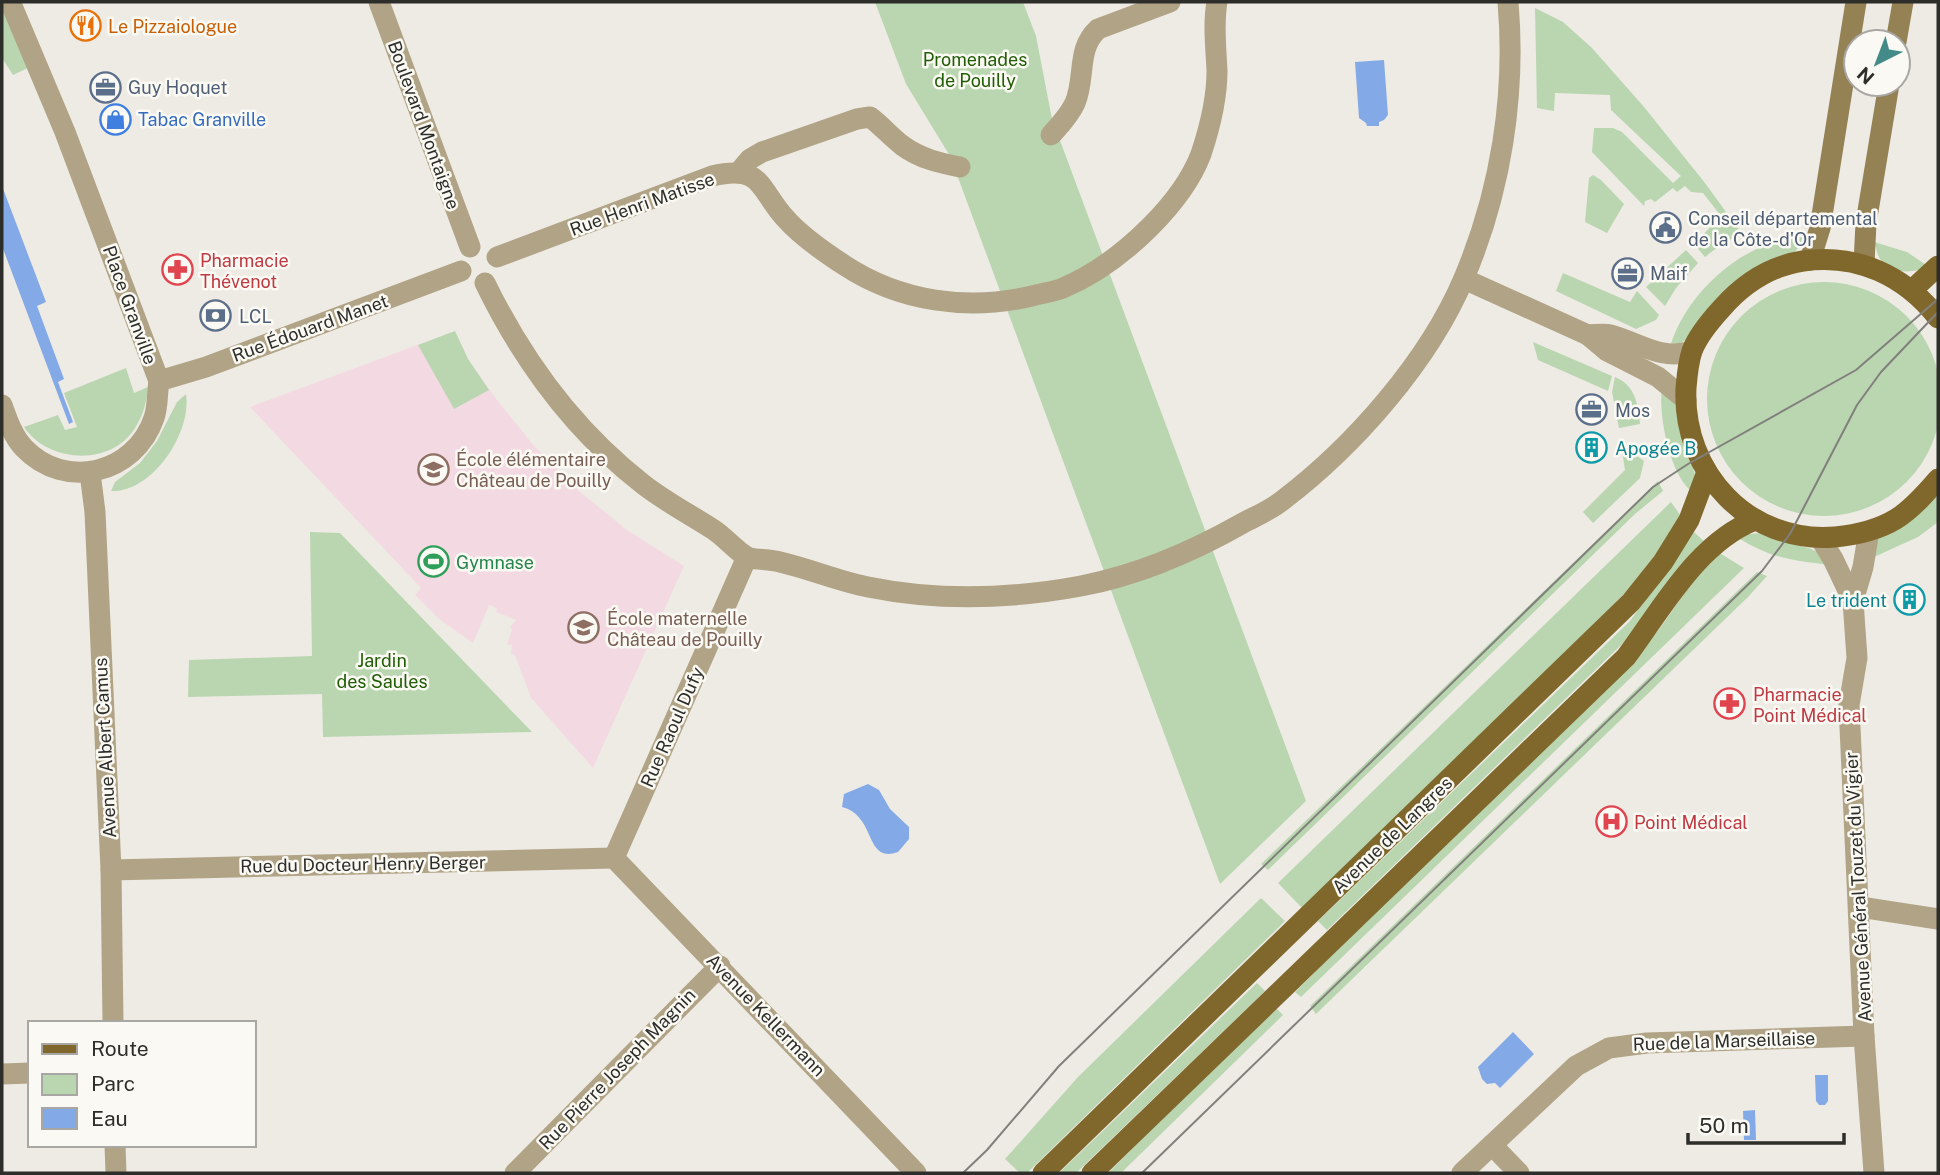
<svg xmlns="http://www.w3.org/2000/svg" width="1940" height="1175" font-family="'Public Sans',sans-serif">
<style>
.education{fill:#f3dae2}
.green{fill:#b9d6b0}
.water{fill:#84a9e7}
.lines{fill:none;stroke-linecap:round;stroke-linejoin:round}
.street{stroke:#b1a486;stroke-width:21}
.secondary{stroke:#948154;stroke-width:21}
.primary{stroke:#80682c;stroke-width:21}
.tram{stroke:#81807c;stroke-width:2}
.labels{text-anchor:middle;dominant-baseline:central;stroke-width:5;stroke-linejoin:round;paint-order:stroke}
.food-label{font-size:18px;fill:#c56008;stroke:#fbf9f3;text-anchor:start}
.park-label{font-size:18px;fill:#215d05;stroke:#fbf9f3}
.service-label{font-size:18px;fill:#4e5e75;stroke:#fbf9f3;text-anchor:start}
.shop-label{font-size:18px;fill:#366cbe;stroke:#fbf9f3;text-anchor:start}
.street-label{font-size:18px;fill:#2d2d2a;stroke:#fbf9f3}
.health-label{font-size:18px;fill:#be3a42;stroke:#fbf9f3;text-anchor:start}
.culture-label{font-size:18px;fill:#0d838f;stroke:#fbf9f3;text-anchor:start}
.education-label{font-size:18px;fill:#785e54;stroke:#fbf9f3;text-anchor:start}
.leisure-label{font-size:18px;fill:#27864d;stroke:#fbf9f3;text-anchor:start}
</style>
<rect width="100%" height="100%" fill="#eeebe5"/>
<polygon class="education" points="455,331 468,359 497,400 535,447 579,491 627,530 684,566 593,768 531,698 515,655 511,654 512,645 507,644 512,630 510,627 516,620 496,612 497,608 489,605 473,643 439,619 415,595 421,588 250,407"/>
<g class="green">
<polygon points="875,2 1023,2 1036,36 1052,119 1306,801 1220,884 950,156 906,84"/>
<polygon points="2,8 30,67 13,75 2,58"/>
<polygon points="1535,8 1563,22 1592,48 1644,107 1705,183 1742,234 1723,243 1705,257 1694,244 1721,216 1703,193 1691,192 1685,186 1677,192 1673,188 1655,202 1651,199 1645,201 1644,206 1592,152 1594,128 1613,128 1622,132 1673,183 1681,176 1611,110 1610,95 1555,93 1554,111 1537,108"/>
<polygon points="1593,175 1601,180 1624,204 1607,233 1585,222 1589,178"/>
<path d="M 1809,236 L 1791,256 L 1692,336 L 1681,343 L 1671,344 C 1684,303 1721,264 1761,247 C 1776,241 1793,239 1809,236 Z"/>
<path d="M 1874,242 L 1907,252 L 1929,267 C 1913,273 1891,275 1880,259 C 1877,254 1876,247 1874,242 Z"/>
<polygon points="1686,250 1698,263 1676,288 1665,306 1646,287"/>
<polygon points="1563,273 1630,302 1637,291 1659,315 1656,320 1636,329 1556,291"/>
<circle cx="1824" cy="399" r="117"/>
<polygon points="455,331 468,359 489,390 454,409 418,345"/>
<polygon points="1533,342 1612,376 1608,391 1538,360"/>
<path d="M 126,368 L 134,393 L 148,387 C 147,401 143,416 135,428 C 111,467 48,463 24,427 L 58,415 L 65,430 L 77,427 L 64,393 Z"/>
<path d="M 1615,377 C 1635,385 1638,404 1640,424 L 1619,428 L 1612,392 Z"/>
<path d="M 1662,389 L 1677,404 L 1696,479 L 1695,494 C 1670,479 1658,415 1662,389 Z"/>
<path d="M 186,394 C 192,433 152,493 111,491 L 115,482 L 140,463 L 157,441 L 177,402 Z"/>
<polygon points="1621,444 1644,461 1640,478 1593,523 1583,512 1625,470"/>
<polygon points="1658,481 1663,491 1635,514 1268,870 1261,864"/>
<polygon points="1938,497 1938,522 1918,537 1874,557 1875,539 1929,500"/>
<polygon points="1671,502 1683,519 1649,569 1305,911 1278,883"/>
<polygon points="310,532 340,533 532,732 323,737 322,694 188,697 189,660 312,656"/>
<polygon points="1694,532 1707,544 1651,616 1327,930 1318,921 1630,621"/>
<path d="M 1765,533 L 1780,541 L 1809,548 L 1817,552 L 1830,565 C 1792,560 1773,559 1740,539 L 1748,534 Z"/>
<polygon points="1718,552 1744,568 1301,997 1295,992 1658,631 1698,574"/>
<polygon points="1757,572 1767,576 1748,597 1316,1014 1310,1006"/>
<polygon points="1261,898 1285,921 1027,1173 1020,1173 1005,1159 1078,1077"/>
<polygon points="1257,983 1265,991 1076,1173 1059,1173"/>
<polygon points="1275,1007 1283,1015 1121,1173 1108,1173"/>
</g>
<g class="water">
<polygon points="1384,60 1388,115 1384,120 1379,122 1379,126 1367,126 1366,123 1359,118 1355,62"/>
<polygon points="2,186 46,302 37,306 64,379 58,382 73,422 69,424 2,246"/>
<path d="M 868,784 L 879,790 L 890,809 L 909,827 L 909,839 L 898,852 C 864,864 877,816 842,807 L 844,794 Z"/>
<polygon points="1513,1032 1534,1054 1500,1088 1495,1083 1487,1084 1482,1079 1478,1067"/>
<polygon points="1815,1075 1828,1075 1828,1101 1825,1105 1819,1105 1816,1101"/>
<polygon points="1755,1110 1756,1140 1744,1140 1743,1111"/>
</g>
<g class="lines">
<g class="street">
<polyline points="379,2 470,247"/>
<path d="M 1051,135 C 1060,125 1069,116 1075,103 C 1086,77 1076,49 1098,29 L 1170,2"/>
<path d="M 739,172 L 750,159 L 762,152 L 857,119 L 870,117 C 882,126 891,137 903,146 C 921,159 940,163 960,167"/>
<path d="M 497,257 L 712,176 C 764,164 758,189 786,219 C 802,237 824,252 844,265 C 900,302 968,311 1032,296 C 1042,293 1054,292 1063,288 C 1096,274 1125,252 1150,227 C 1171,206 1190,183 1201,154 C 1210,127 1217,99 1217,71 C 1216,48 1213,24 1217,2"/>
<polyline points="1464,279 1588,335 1607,351 1658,377 1686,400"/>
<path d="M 485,283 C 523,361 574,431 644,485 C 666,502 691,515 714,530 C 725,537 740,555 750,558 C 759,560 770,559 780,562 C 810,569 838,581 868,587 C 937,601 1011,599 1081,586 C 1139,575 1192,552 1243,523 C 1256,516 1271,510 1283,500 C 1354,446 1429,361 1464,278 C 1501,191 1516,95 1508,2"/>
<path d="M 1588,335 C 1595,335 1604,333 1611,335 C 1640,343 1661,361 1692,351"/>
<polyline points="159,381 206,367 461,271"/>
<path d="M 2,405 C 7,419 13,437 24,448 C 65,491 135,474 154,418 C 158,407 157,393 159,381 L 65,132 L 12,6 L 9,2"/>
<polyline points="90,473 95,512 111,870 113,1023"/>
<polyline points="1820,538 1833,559 1853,601 1857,658 1849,705 1864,1036 1874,1173"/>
<polyline points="1853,601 1863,567 1869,531"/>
<polyline points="614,858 916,1173"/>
<polyline points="614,858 747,557"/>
<polyline points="111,870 614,858"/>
<polyline points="1860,907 1938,919"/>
<polyline points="2,1074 30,1073"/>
<polyline points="115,1145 116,1173"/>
<polyline points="1492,1145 1519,1173"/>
<polyline points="515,1173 720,966"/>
<polyline points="1462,1173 1576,1066 1609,1048 1647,1043 1864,1036"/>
</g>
<g class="secondary">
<polyline points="1896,42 1903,2"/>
<polyline points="1810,260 1820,228 1856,2"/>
<polyline points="1864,263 1866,223 1889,84"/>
</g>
<g class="primary">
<polyline points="1912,290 1938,266"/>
<path d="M 1938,318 C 1905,276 1857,253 1803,261 C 1770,266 1744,283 1722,308 C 1711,320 1698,335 1692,351 C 1688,363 1687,376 1686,388 C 1682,473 1749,544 1835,537 C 1855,535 1878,530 1896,519 C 1912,509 1926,493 1938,479"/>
<polyline points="1043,1173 1631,602 1663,562 1689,520 1707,472"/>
<path d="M 1092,1173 L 1626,657 C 1662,609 1697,543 1755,520"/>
</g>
<g class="tram">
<polyline points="963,1173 987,1150 1059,1066 1653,487 1688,464 1856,370 1938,299"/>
<polyline points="1142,1173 1762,571 1790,534 1857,405 1881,372 1938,312"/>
</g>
</g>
<defs>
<symbol id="restaurant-ring" viewBox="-11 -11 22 22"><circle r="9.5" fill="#fbf9f3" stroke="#e8710a" stroke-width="1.5"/><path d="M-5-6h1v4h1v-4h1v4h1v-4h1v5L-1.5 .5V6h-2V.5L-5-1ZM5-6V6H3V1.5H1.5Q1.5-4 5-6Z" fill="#e8710a"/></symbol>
<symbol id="office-ring" viewBox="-11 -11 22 22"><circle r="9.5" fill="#fbf9f3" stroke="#5c6f8a" stroke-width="1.5"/><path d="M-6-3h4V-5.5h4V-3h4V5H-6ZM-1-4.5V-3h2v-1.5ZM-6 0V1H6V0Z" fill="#5c6f8a"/></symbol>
<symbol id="shop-ring" viewBox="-11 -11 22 22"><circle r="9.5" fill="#fbf9f3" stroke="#3f7fe0" stroke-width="1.5"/><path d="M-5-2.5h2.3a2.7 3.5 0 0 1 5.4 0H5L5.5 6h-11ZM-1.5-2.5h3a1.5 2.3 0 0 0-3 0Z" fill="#3f7fe0"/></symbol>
<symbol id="civic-ring" viewBox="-11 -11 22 22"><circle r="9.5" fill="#fbf9f3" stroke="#5c6f8a" stroke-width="1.5"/><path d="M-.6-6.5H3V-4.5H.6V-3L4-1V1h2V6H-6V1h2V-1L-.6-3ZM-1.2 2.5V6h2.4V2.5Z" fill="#5c6f8a"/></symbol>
<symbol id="pharmacy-ring" viewBox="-11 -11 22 22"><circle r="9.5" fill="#fbf9f3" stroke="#e0444e" stroke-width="1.5"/><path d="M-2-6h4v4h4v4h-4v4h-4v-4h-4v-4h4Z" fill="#e0444e"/></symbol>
<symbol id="bank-ring" viewBox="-11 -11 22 22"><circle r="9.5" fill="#fbf9f3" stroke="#5c6f8a" stroke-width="1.5"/><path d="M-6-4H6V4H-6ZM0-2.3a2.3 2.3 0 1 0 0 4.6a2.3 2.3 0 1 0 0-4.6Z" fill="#5c6f8a"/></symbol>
<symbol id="building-ring" viewBox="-11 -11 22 22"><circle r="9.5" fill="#fbf9f3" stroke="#0f9aa8" stroke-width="1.5"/><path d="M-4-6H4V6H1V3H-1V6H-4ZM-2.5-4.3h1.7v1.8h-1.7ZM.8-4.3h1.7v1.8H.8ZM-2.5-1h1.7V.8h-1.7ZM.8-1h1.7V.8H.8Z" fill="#0f9aa8"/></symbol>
<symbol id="school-ring" viewBox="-11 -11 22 22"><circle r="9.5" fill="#fbf9f3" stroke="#8d6e63" stroke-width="1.5"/><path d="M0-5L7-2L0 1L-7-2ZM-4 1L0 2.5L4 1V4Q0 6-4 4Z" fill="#8d6e63"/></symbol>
<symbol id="stadium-ring" viewBox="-11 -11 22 22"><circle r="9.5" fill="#fbf9f3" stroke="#2e9e5b" stroke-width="1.5"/><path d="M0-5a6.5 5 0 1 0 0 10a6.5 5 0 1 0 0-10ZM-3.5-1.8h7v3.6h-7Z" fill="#2e9e5b"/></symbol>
<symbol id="hospital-ring" viewBox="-11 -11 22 22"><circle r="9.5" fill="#fbf9f3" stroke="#e0444e" stroke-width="1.5"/><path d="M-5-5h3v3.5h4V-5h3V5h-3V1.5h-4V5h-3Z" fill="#e0444e"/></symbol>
</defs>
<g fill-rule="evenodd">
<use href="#restaurant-ring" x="68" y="8" width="35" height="35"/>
<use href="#office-ring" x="88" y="70" width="35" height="35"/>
<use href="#shop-ring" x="98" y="102" width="35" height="35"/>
<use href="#civic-ring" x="1648" y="210" width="35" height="35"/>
<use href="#pharmacy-ring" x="160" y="252" width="35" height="35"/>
<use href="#office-ring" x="1610" y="256" width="35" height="35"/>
<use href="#bank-ring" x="198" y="298" width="35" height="35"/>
<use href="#office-ring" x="1574" y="392" width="35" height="35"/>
<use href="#building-ring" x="1574" y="430" width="35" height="35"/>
<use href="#school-ring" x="416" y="452" width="35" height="35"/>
<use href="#stadium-ring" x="416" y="544" width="35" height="35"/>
<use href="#building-ring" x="1892" y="582" width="35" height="35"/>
<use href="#school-ring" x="566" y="610" width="35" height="35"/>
<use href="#pharmacy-ring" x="1712" y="686" width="35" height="35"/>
<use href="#hospital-ring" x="1594" y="804" width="35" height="35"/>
</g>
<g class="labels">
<g class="food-label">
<text x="108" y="26">Le Pizzaiologue</text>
</g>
<g class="park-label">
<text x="975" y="59">Promenades<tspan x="975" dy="21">de Pouilly</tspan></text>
<text x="382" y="660">Jardin<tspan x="382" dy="21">des Saules</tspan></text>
</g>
<g class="service-label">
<text x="128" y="87">Guy Hoquet</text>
<text x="1688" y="218">Conseil départemental<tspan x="1688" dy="21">de la Côte-d'Or</tspan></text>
<text x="1650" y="273">Maif</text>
<text x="239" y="316">LCL</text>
<text x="1615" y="410">Mos</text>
</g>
<g class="shop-label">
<text x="138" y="119">Tabac Granville</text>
</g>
<g class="street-label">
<text transform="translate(424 125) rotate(70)">Boulevard Montaigne</text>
<text transform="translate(642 204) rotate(-20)">Rue Henri Matisse</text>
<text transform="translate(130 305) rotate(70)">Place Granville</text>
<text transform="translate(310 328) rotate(-20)">Rue Édouard Manet</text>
<text transform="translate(672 727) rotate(-66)">Rue Raoul Dufy</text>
<text transform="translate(105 748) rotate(-93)">Avenue Albert Camus</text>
<text transform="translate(1392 835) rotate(-44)">Avenue de Langres</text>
<text transform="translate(363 864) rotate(-1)">Rue du Docteur Henry Berger</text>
<text transform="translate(1858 887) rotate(-93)">Avenue Général Touzet du Vigier</text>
<text transform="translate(766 1015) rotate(46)">Avenue Kellermann</text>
<text transform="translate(1724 1041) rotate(-2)">Rue de la Marseillaise</text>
<text transform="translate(617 1069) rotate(-46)">Rue Pierre Joseph Magnin</text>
</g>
<g class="health-label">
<text x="200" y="260">Pharmacie<tspan x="200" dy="21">Thévenot</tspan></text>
<text x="1753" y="694">Pharmacie<tspan x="1753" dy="21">Point Médical</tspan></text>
<text x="1634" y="822">Point Médical</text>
</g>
<g class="culture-label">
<text x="1615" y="448">Apogée B</text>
<text x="1887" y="600" text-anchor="end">Le trident</text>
</g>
<g class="education-label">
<text x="456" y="459">École élémentaire<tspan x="456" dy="21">Château de Pouilly</tspan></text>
<text x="607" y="618">École maternelle<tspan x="607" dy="21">Château de Pouilly</tspan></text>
</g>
<g class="leisure-label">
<text x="456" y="562">Gymnase</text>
</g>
</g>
<rect width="1940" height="1175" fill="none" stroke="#2d2d2a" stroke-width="7"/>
<rect x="28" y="1021" width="228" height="126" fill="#fbf9f3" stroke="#a9a7a3" stroke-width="2"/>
<rect x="42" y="1044" width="35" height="10" fill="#80682c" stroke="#a9a7a3" stroke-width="2"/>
<text x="91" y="1056" font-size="21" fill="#2d2d2a">Route</text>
<rect x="42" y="1074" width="35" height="21" fill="#b9d6b0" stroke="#a9a7a3" stroke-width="2"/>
<text x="91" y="1091" font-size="21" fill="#2d2d2a">Parc</text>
<rect x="42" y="1108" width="35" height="21" fill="#84a9e7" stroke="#a9a7a3" stroke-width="2"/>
<text x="91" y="1126" font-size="21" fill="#2d2d2a">Eau</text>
<g transform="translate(1877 63) rotate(222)"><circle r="33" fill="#fbf9f3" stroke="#a9a7a3" stroke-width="2"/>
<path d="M0-5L12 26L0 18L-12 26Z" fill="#438b89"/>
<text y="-10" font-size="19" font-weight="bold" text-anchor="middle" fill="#2d2d2a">N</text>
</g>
<path d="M1688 1133v10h156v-10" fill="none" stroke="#2d2d2a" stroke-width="3.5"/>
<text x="1699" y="1133" font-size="21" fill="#2d2d2a" stroke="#fbf9f3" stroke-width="5" paint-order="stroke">50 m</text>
</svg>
